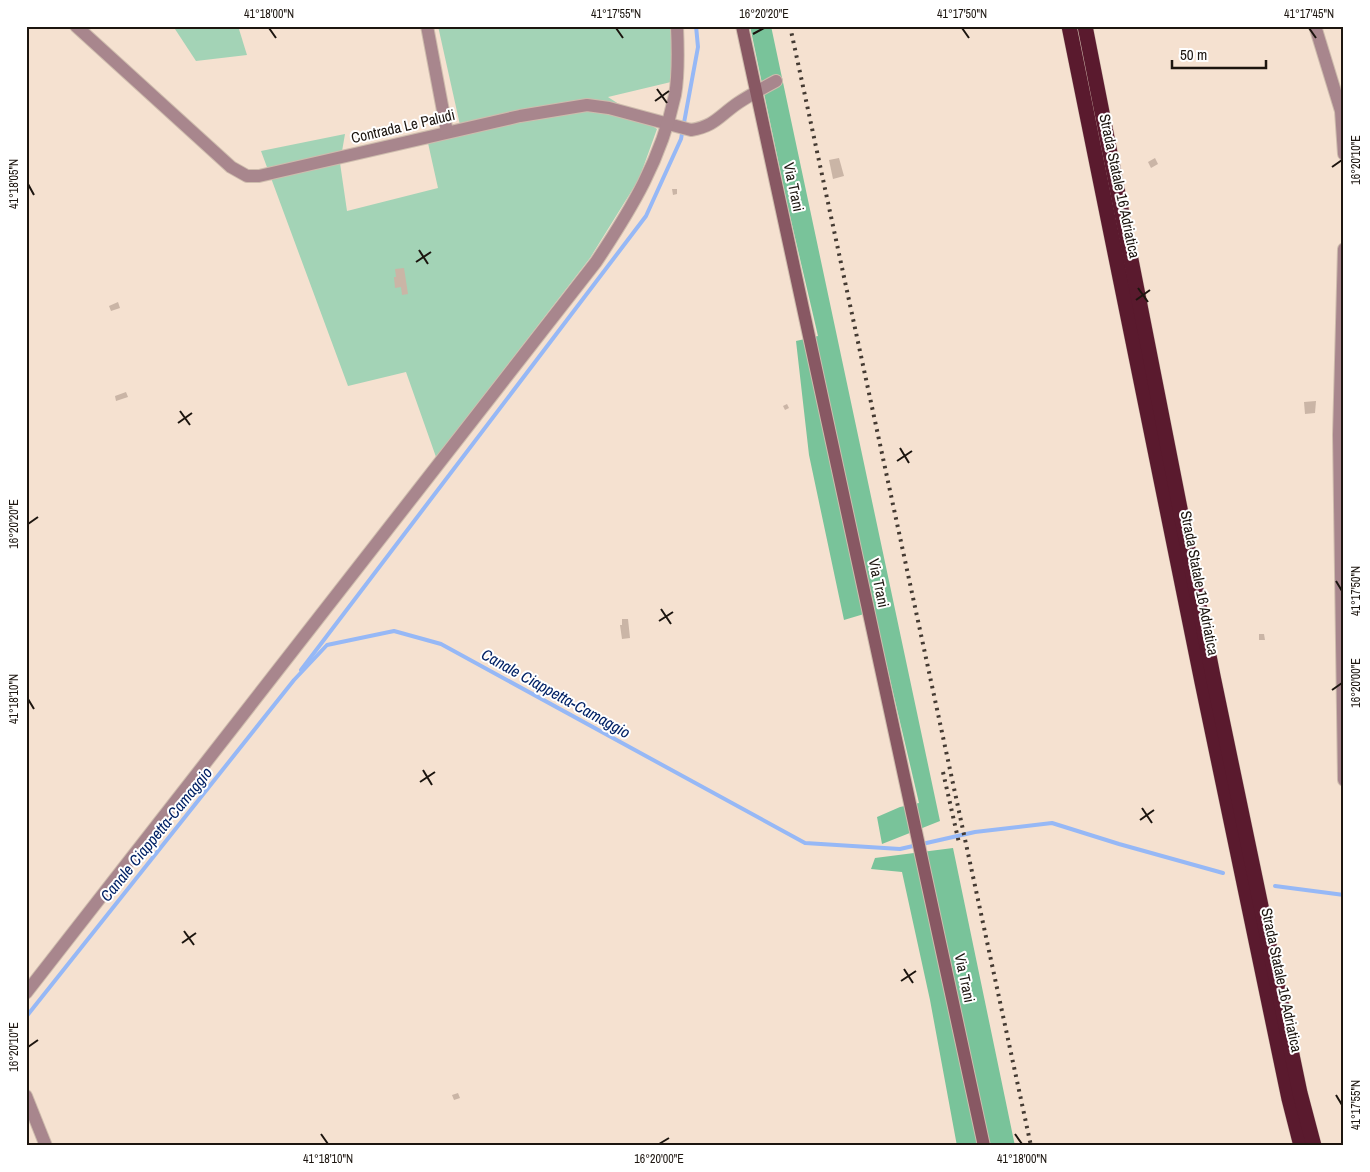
<svg xmlns="http://www.w3.org/2000/svg" width="1370" height="1172" font-family="'Archivo Narrow',sans-serif">
<style>
.green{fill:#a3d3b6}
.forest{fill:#79c39a}
.lines{fill:none;stroke-linecap:round;stroke-linejoin:round}
.stream{stroke:#96b8f6;stroke-width:4}
.building{fill:#cab5a6}
.street-casing{stroke:#cebcad;stroke-width:14}
.secondary-casing{stroke:#cebcad;stroke-width:14}
.highway-casing{stroke:#cebcad;stroke-width:16}
.street{stroke:#a8868d;stroke-width:12}
.secondary{stroke:#885863;stroke-width:12}
.highway{stroke:#5a1a2e;stroke-width:15}
.rail{stroke:#443a32;stroke-width:4;stroke-dasharray:2.5 5;stroke-linecap:butt}
.ticks{fill:none;stroke:#1c150f;stroke-width:2}
.labels{text-anchor:middle;dominant-baseline:central;stroke-width:4;stroke-linejoin:round;paint-order:stroke}
.street-label{font-size:15px;fill:#1c150f;stroke:#fff}
.water-label{font-size:16px;font-style:italic;fill:#012165;stroke:#fff}
.neatline{fill:none;stroke:#1c150f;stroke-width:2}
.ticks-label{font-size:12px;text-anchor:middle;fill:#1c150f}
</style>
<rect width="100%" height="100%" fill="#f5e1d0"/>
<g class="green">
<polygon points="173,26 238,26 247,55 196,61"/>
<polygon points="438,26 671,26 671,82 608,97 657,129 639,179 590,258 436,457 406,372 348,386 261,151 345,134 340,163 347,211 438,188 428,143 462,134"/>
</g>
<g class="forest">
<polygon points="750,26 771,26 940,821 882,844 877,817 900,807 919,803 874,611 844,620 809,455 796,341 818,336 787,203"/>
<polygon points="953,848 1015,1146 957,1146 930,1000 902,872 871,869 875,858"/>
</g>
<g class="lines">
<g class="stream">
<polyline points="301,670 646,216 681,139 698,47 696,26"/>
<polyline points="1275,886 1344,895"/>
<polyline points="26,1017 294,680 327,645 394,631 441,644 805,843 900,849 975,832 1052,823 1119,844 1223,873"/>
</g>
</g>
<g class="building">
<polygon points="839,158 844,176 833,179 829,160"/>
<polygon points="1155,158 1158,164 1151,168 1148,162"/>
<polygon points="672,189 677,189 677,194 673,195"/>
<polygon points="404,268 408,294 402,295 401,287 395,288 394,277 396,277 395,269"/>
<polygon points="118,302 120,308 111,311 109,306"/>
<polygon points="126,392 128,397 116,401 115,396"/>
<polygon points="1316,401 1315,413 1305,414 1304,402"/>
<polygon points="787,404 789,408 785,410 783,406"/>
<polygon points="622,619 628,619 630,638 622,639 620,625 622,625"/>
<polygon points="1259,634 1264,634 1265,640 1259,640"/>
<polygon points="458,1093 460,1098 454,1100 452,1095"/>
</g>
<g class="lines">
<defs>
<g id="street">
<path d="M 76,26 L 231,167 L 247,176 L 259,176 L 520,116 L 587,105 L 609,108 L 691,130 C 715,126 719,116 738,103 C 750,95 763,88 776,81"/>
<polyline points="427,26 447,132"/>
<polyline points="1315,26 1341,111 1344,154"/>
<polyline points="1344,249 1339,435 1344,780"/>
<path d="M 26,993 L 596,262 C 632,208 661,160 675,95 C 679,73 678,48 677,26"/>
<polyline points="26,1096 46,1146"/>
</g>
<polyline id="secondary" points="742,26 984,1146"/>
<g id="highway">
<polyline points="1069,26 1202,682 1289,1099 1301,1146"/>
<polyline points="1085,26 1213,676 1300,1093 1314,1146"/>
</g>
</defs>
<use href="#street" class="street-casing"/>
<use href="#secondary" class="secondary-casing"/>
<use href="#highway" class="highway-casing"/>
<use href="#street" class="street"/>
<use href="#secondary" class="secondary"/>
<use href="#highway" class="highway"/>
<g class="rail">
<polyline points="790,26 1031,1146"/>
<polyline points="943,772 959,843"/>
</g>
</g>
<path class="ticks" d="M 269,28 L 276,38M 616,28 L 623,38M 962,28 L 969,38M 1309,28 L 1316,38M 753,34 L 764,28M 657,89 L 667,103M 655,101 L 669,91M 1332,167 L 1342,160M 28,184 L 34,195M 419,250 L 428,264M 416,262 L 431,252M 1138,288 L 1148,302M 1136,300 L 1150,290M 180,411 L 190,425M 178,423 L 192,413M 900,448 L 909,463M 897,461 L 912,451M 28,524 L 38,517M 1336,581 L 1342,591M 661,609 L 671,624M 659,621 L 673,612M 1332,690 L 1342,683M 28,699 L 34,709M 423,770 L 432,785M 420,782 L 435,772M 1142,808 L 1152,823M 1140,820 L 1154,810M 184,931 L 194,945M 182,943 L 196,933M 904,969 L 913,983M 901,981 L 916,971M 28,1047 L 38,1040M 1336,1095 L 1342,1105M 321,1134 L 328,1144M 1015,1134 L 1022,1144M 659,1144 L 669,1138"/>
<g class="labels">
<g class="street-label">
<text transform="translate(403 126) rotate(-13)">Contrada Le Paludi</text>
<text transform="translate(1120 186) rotate(78)">Strada Statale 16 Adriatica</text>
<text transform="translate(794 187) rotate(78)">Via Trani</text>
<text transform="translate(879 583) rotate(78)">Via Trani</text>
<text transform="translate(1200 583) rotate(79)">Strada Statale 16 Adriatica</text>
<text transform="translate(965 978) rotate(78)">Via Trani</text>
<text transform="translate(1282 980) rotate(78)">Strada Statale 16 Adriatica</text>
</g>
<g class="water-label">
<text transform="translate(556 693) rotate(29)">Canale Ciappetta-Camaggio</text>
<text transform="translate(156 834) rotate(-51)">Canale Ciappetta-Camaggio</text>
</g>
</g>
<rect width="1370" height="1172" fill="none" stroke="#ffffff" stroke-width="55"/>
<path d="M1172 60v8h94v-8" fill="none" stroke="#1c150f" stroke-width="2.5"/>
<text x="1180" y="60" font-size="15" fill="#1c150f" stroke="#ffffff" stroke-width="4" paint-order="stroke">50 m</text>
<rect x="28" y="28" width="1314" height="1116" class="neatline"/>
<g class="ticks-label">
<text x="269" y="18">41°18'00"N</text>
<text x="616" y="18">41°17'55"N</text>
<text x="764" y="18">16°20'20"E</text>
<text x="962" y="18">41°17'50"N</text>
<text x="1309" y="18">41°17'45"N</text>
<text transform="translate(1356 160) rotate(-90)" y="4">16°20'10"E</text>
<text transform="translate(14 184) rotate(-90)" y="4">41°18'05"N</text>
<text transform="translate(14 524) rotate(-90)" y="4">16°20'20"E</text>
<text transform="translate(1356 591) rotate(-90)" y="4">41°17'50"N</text>
<text transform="translate(1356 683) rotate(-90)" y="4">16°20'00"E</text>
<text transform="translate(14 699) rotate(-90)" y="4">41°18'10"N</text>
<text transform="translate(14 1047) rotate(-90)" y="4">16°20'10"E</text>
<text transform="translate(1356 1105) rotate(-90)" y="4">41°17'55"N</text>
<text x="328" y="1163">41°18'10"N</text>
<text x="659" y="1163">16°20'00"E</text>
<text x="1022" y="1163">41°18'00"N</text>
</g>
</svg>
